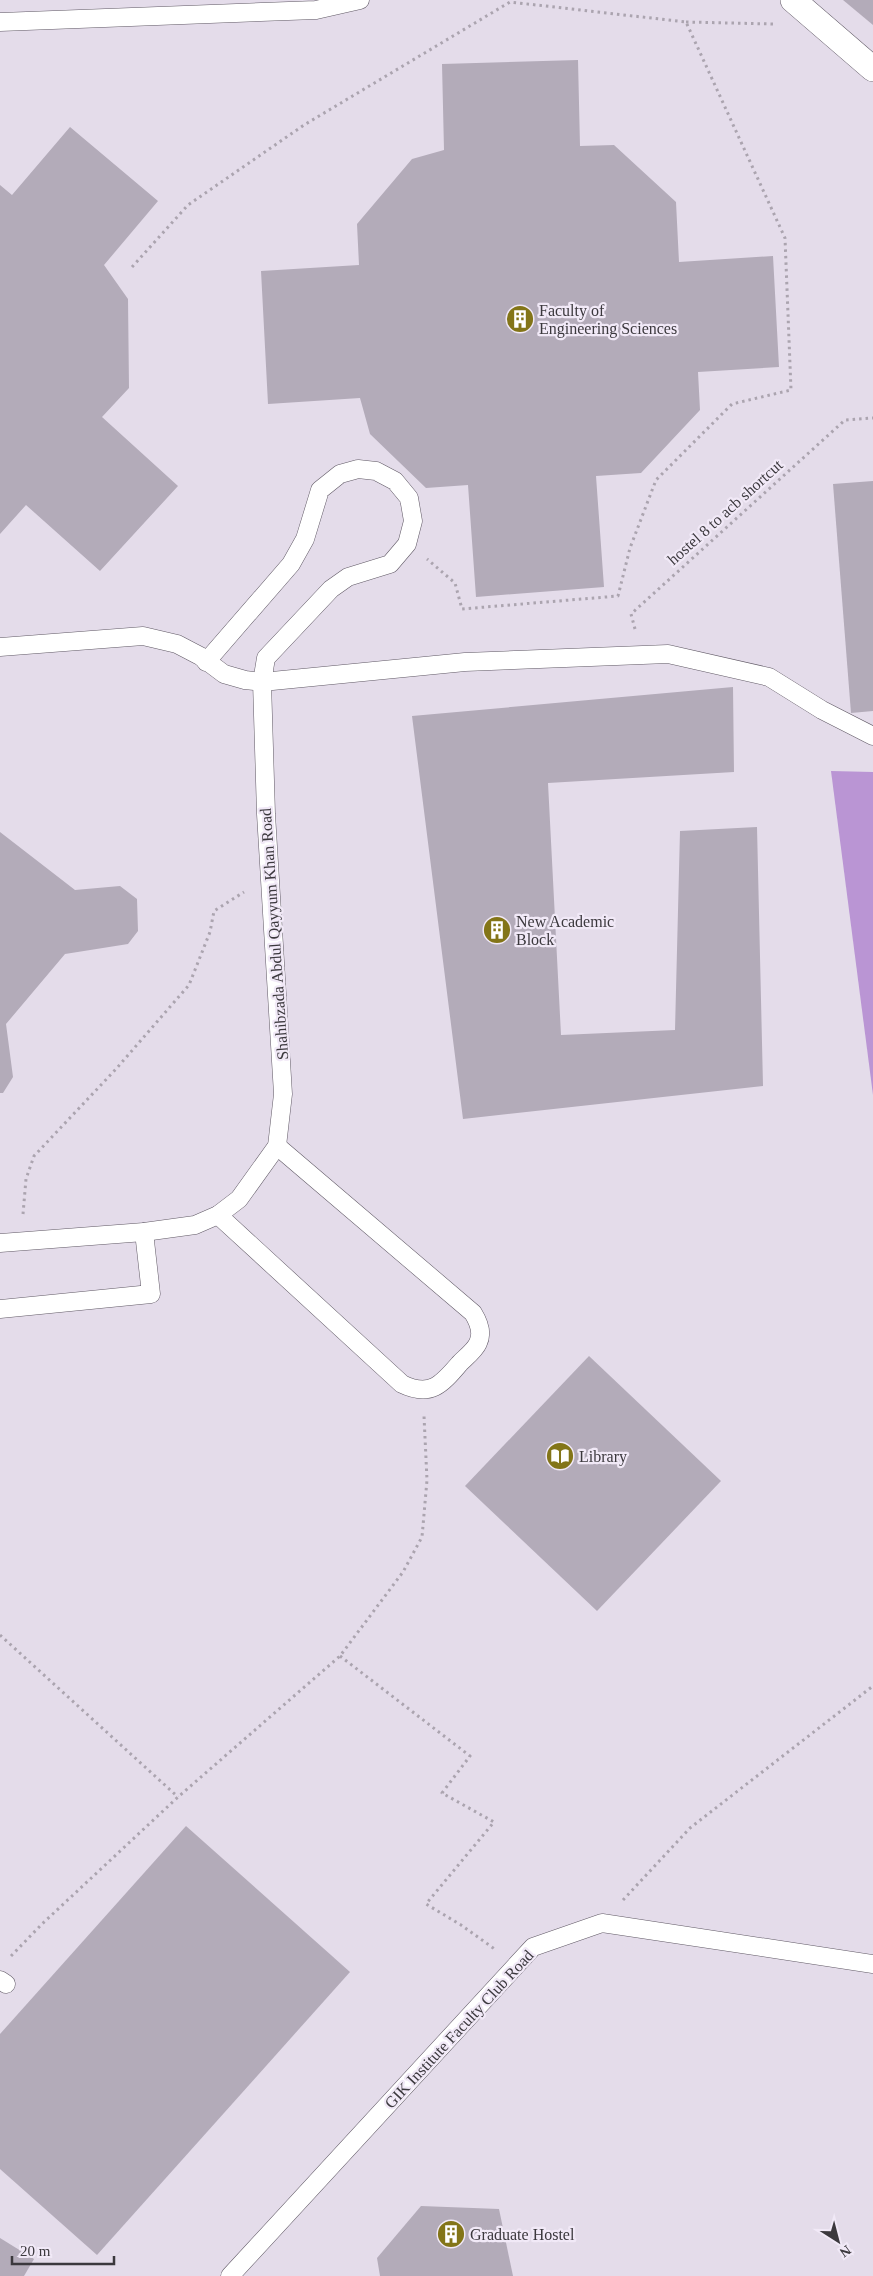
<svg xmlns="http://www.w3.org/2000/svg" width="873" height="2276" font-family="'Times New Roman',serif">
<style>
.forest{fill:#ba95d4}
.building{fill:#b3abb9}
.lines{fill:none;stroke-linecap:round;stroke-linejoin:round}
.service-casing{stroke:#605965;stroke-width:19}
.pedestrian-casing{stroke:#605965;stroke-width:26}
.path{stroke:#aba4af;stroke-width:3;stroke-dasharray:2.5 4;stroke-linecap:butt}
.service{stroke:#fff;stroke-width:18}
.pedestrian{stroke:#fff;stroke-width:25}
.labels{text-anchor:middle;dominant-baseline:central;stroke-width:4.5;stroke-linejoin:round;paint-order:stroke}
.poi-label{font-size:16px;fill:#3b383d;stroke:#f1e9f7;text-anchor:start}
.street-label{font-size:16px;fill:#3b383d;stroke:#f1e9f7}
</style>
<rect width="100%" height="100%" fill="#e4dcea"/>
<polygon class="forest" points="831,771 873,772 873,1095"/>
<g class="building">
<polygon points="843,0 873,0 873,25"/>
<polygon points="578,60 580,146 614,145 676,202 679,262 773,256 779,367 698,372 700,410 641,473 596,476 604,587 476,597 468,485 426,488 370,434 360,398 268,404 261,271 359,265 357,224 412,159 444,150 442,64"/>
<polygon points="70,127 158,201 104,265 128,299 129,388 102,417 178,486 100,571 26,505 0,534 0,185 12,195"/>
<polygon points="873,481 873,711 851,713 833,484"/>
<polygon points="733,687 734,772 548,783 561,1035 675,1030 680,831 757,827 763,1086 463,1119 412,716"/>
<polygon points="0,832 75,890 120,886 137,899 138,931 128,944 65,954 6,1024 13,1077 3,1093 0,1093"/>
<polygon points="589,1356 721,1481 597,1611 465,1486"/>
<polygon points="186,1826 350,1972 97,2255 0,2169 0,2034"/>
<polygon points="421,2206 499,2209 513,2276 380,2276 377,2258"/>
<polygon points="0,2238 34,2259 24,2276 0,2276"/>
</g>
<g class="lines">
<defs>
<g id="service">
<polyline points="0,22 316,10 360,0"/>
<polyline points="0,647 143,636 177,644 200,656 224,674 245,680 262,682 266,814 283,1094 277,1146 239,1199 218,1215 195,1225 144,1232 0,1243"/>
<polyline points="206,662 291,564 305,539 320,490 340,474 358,469 376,471 395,481 409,498 413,521 407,544 390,564 348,577 331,589 266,658 262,682 465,662 668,654 769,677 822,710 873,736"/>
<path d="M 218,1215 L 402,1384 C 431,1398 442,1384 460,1363 C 466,1357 475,1350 478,1343 C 483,1333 478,1321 473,1313 L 277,1146"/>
<polyline points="0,1309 151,1294 144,1232"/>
<polyline points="0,1980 6,1984"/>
<polyline points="230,2276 533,1947 602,1923 873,1964"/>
</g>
<polyline id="pedestrian" points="793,0 873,69"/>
</defs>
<use href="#service" class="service-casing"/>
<use href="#pedestrian" class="pedestrian-casing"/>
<g class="path">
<polyline points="686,22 773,24"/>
<polyline points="132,267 188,205 304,125 510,2 686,22 785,238 791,390 732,404 656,480 630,548 618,596 462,609 455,583 427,559"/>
<polyline points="635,629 631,614 845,420 873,418"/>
<polyline points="23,1214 26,1179 34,1156 116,1069 189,985 210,932 214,911 244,892"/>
<polyline points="0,1635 178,1797"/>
<polyline points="340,1656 470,1756 442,1793 494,1822 426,1904 461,1925 496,1950"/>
<polyline points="623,1900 690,1828 873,1686"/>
<polyline points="11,1956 42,1924 178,1797 340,1656 403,1572 422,1537 427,1480 424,1416"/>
</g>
<use href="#service" class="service"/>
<use href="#pedestrian" class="pedestrian"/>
</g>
<defs>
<symbol id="building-disc" viewBox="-11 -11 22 22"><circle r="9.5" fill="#837518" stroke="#f1e9f7"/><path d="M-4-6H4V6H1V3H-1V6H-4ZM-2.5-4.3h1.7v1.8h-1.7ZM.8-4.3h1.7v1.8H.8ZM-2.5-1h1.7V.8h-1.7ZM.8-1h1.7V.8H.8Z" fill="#fff"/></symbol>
<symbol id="library-disc" viewBox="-11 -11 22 22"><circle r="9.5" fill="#837518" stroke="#f1e9f7"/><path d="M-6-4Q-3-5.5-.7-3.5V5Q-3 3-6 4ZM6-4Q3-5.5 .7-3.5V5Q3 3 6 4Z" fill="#fff"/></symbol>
</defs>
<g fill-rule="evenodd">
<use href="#building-disc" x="504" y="303" width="32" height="32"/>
<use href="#building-disc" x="481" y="914" width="32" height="32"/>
<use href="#library-disc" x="544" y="1440" width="32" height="32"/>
<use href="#building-disc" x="435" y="2218" width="32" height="32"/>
</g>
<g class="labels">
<g class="poi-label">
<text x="539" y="310">Faculty of<tspan x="539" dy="18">Engineering Sciences</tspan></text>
<text x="516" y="921">New Academic<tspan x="516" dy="18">Block</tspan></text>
<text x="579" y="1456">Library</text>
<text x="470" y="2234">Graduate Hostel</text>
</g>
<g class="street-label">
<text transform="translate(725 512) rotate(-42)">hostel 8 to acb shortcut</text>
<text transform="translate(274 934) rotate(-94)">Shahibzada Abdul Qayyum Khan Road</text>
<text transform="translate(459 2029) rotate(-47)">GIK Institute Faculty Club Road</text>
</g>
</g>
<g transform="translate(838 2241) rotate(144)" stroke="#f1e9f7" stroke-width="4" paint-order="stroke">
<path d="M0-4L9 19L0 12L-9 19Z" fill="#3b383d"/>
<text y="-8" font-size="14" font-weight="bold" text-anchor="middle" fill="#3b383d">N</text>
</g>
<path d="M12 2256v8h102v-8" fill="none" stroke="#3b383d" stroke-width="2.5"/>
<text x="20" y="2256" font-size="15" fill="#3b383d" stroke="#f1e9f7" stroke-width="4" paint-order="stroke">20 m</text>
</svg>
